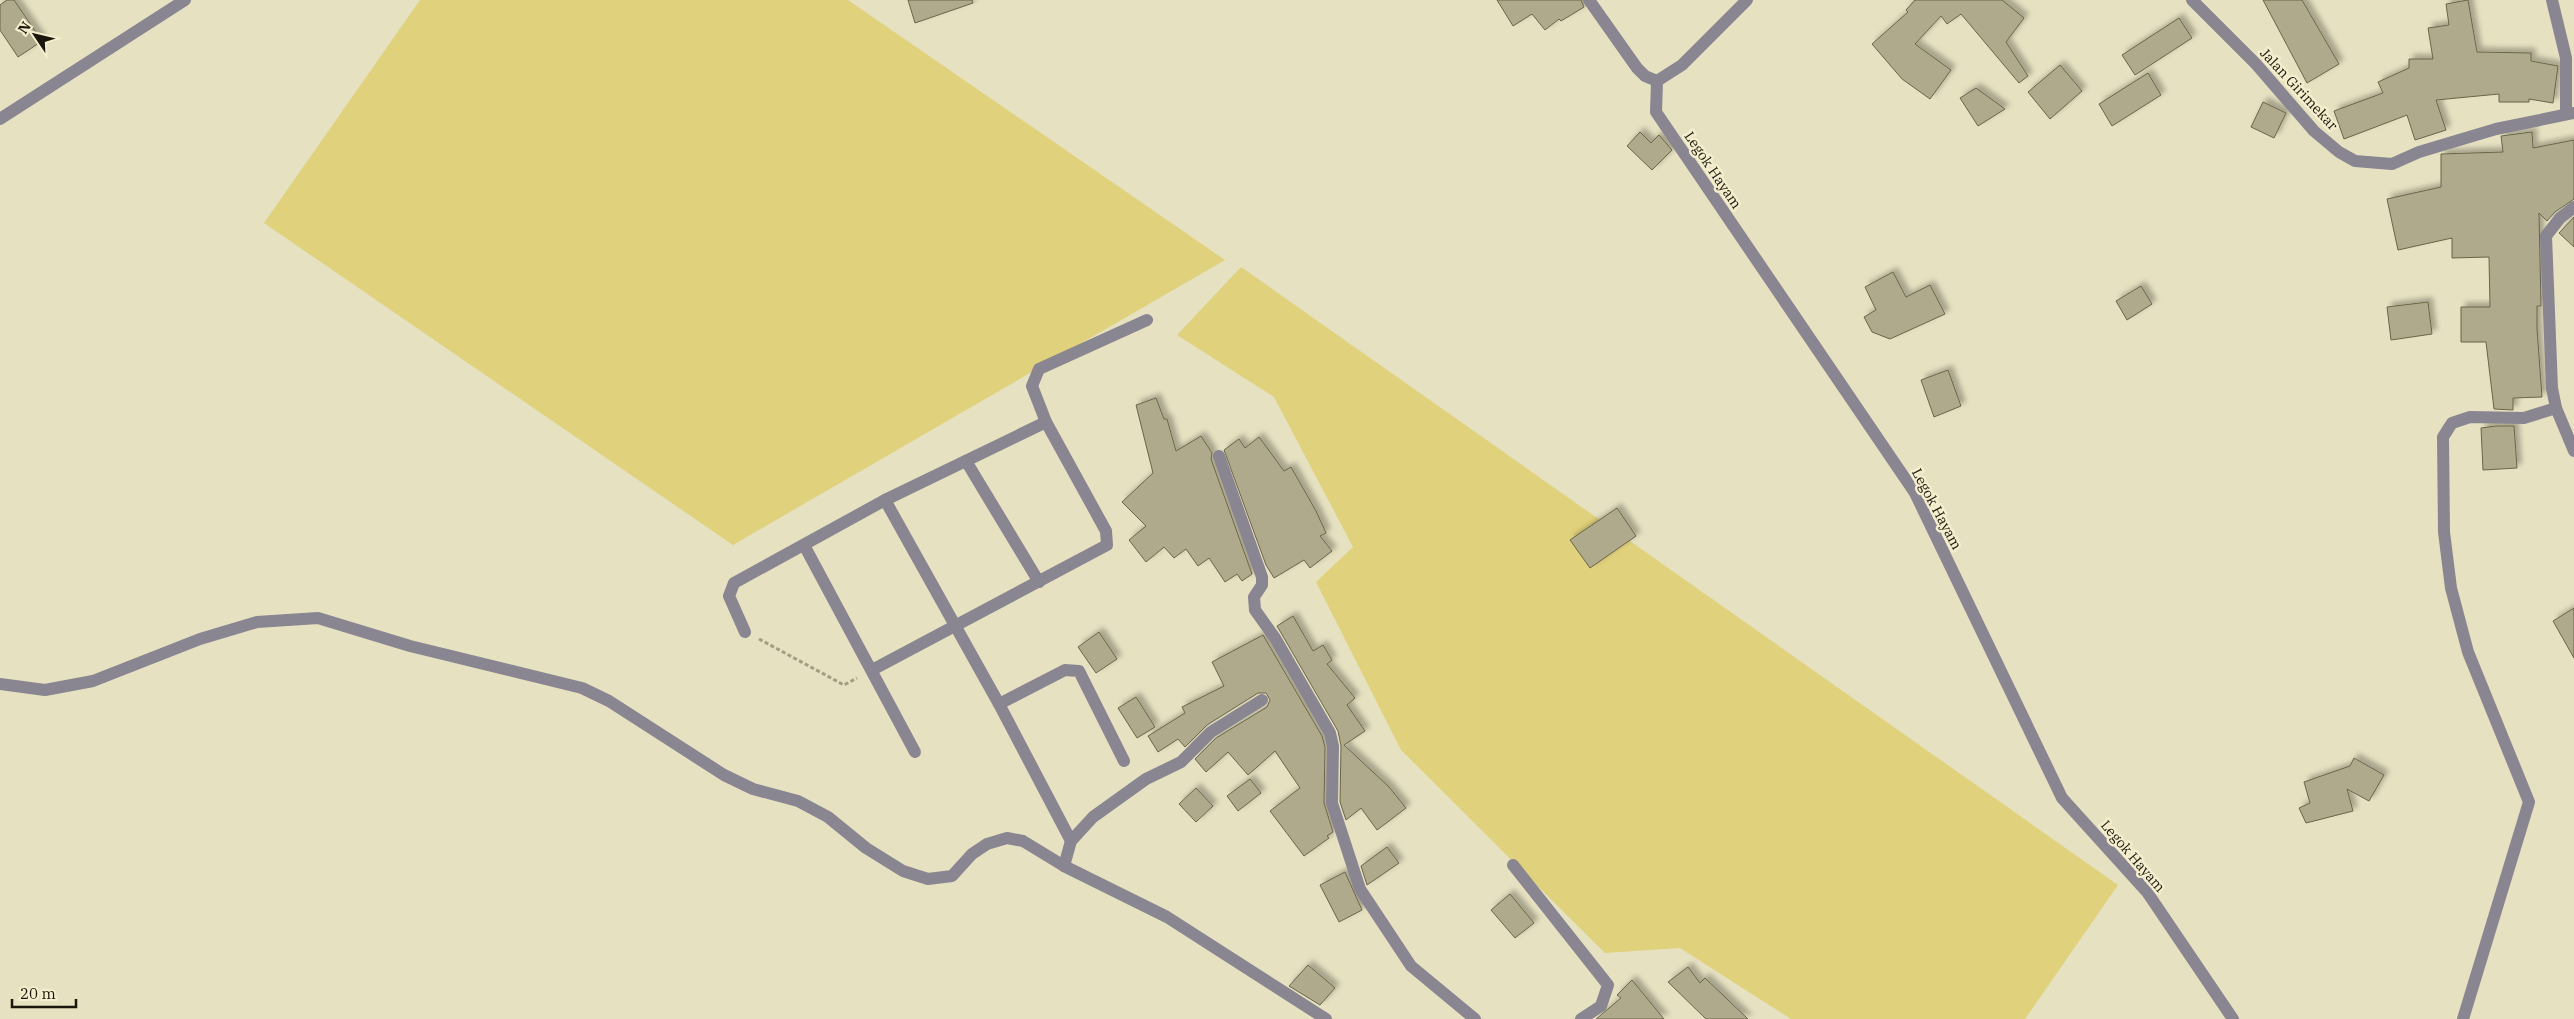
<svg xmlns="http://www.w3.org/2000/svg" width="2574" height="1019" font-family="'IBM Plex Serif',serif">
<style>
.green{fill:#e0d17c}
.building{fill:#afaa8b;stroke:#6a6549;filter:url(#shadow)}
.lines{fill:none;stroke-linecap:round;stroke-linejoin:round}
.path{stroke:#a29e85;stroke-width:3;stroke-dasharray:4 2.5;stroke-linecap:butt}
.minor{stroke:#898591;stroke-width:12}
.labels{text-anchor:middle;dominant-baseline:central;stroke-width:5;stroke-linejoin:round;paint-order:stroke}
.street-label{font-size:14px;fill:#19170b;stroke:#f4eece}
</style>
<defs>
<filter id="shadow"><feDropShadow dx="4.5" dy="-4.5" stdDeviation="2.5" flood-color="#0004"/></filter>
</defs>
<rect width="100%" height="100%" fill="#e6e1c1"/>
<g class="green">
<polygon points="420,0 848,0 1225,260 733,545 264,223"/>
<polygon points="1241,267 2118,885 2025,1019 1791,1019 1680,948 1605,953 1401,750 1316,582 1353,547 1274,397 1177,335"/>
</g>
<g class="building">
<polygon points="7,0 14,0 42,41 18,57 0,30 0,5"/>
<polygon points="908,0 972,0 973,3 915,23"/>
<polygon points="1497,0 1581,0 1584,7 1561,21 1559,19 1545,30 1532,14 1513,26"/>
<polygon points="1915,0 2002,0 2024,18 2006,42 2028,76 2019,83 1961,14 1947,24 1941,16 1915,44 1951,70 1930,99 1902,79 1872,44 1908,12 1906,10"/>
<polygon points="2263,0 2302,0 2339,64 2307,83"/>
<polygon points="2468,0 2477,52 2531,53 2531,61 2558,66 2553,103 2529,99 2529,102 2499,102 2499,94 2436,100 2446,130 2415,140 2407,115 2344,139 2334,111 2383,93 2378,82 2409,68 2409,59 2433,59 2428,28 2449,25 2446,4"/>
<polygon points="2179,18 2192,38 2135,75 2122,55"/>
<polygon points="2060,65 2082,91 2050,119 2028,92"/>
<polygon points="2148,73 2161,95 2112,126 2099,104"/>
<polygon points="1976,88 2005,109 1978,126 1960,98"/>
<polygon points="2263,102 2286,113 2274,138 2251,127"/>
<polygon points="1640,132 1651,143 1659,135 1672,150 1652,170 1627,146"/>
<polygon points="2532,132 2533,148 2574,140 2574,199 2555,212 2547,221 2539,213 2541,306 2537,306 2537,329 2542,397 2513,398 2513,410 2494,409 2486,342 2461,342 2461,307 2490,307 2489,257 2452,258 2452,238 2398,250 2387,199 2441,187 2441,154 2503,152 2501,136"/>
<polygon points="2574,217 2574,247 2559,233"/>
<polygon points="1893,272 1906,297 1930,285 1945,314 1890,339 1872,332 1864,317 1876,310 1865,287"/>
<polygon points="2141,286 2152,304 2127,320 2116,301"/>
<polygon points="2428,302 2432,334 2391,340 2387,307"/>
<polygon points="1948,370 1961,406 1934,417 1921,380"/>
<polygon points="1156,398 1164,419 1167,419 1176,451 1201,436 1212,453 1211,459 1252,574 1242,581 1237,574 1225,582 1209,558 1198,566 1186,549 1174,558 1164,547 1146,562 1129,540 1146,526 1122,502 1153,473 1136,405"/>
<polygon points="2496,426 2514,426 2517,468 2483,470 2481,428"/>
<polygon points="1259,437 1284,471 1291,467 1316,511 1326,533 1320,536 1332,551 1310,568 1304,560 1274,578 1266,565 1224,450 1239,439 1245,448"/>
<polygon points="1617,508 1636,536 1590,568 1570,540"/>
<polygon points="2574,608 2574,658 2553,621"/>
<polygon points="1293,616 1313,651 1323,645 1332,660 1327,664 1355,698 1347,705 1365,731 1344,745 1389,787 1406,808 1377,830 1361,808 1346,820 1340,802 1341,746 1338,731 1277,626"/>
<polygon points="1099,632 1117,659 1096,673 1078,647"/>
<polygon points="1263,635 1322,736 1325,747 1324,803 1333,832 1327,836 1329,838 1304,856 1270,811 1300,788 1275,751 1248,775 1228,752 1206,772 1195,759 1216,738 1267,707 1270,700 1266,693 1258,693 1207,725 1185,747 1178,739 1158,752 1148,736 1185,713 1182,707 1224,686 1212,662"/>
<polygon points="1136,697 1155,727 1137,738 1118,708"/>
<polygon points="2354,758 2384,775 2369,801 2347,789 2353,811 2306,823 2299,808 2310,803 2304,782 2350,766"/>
<polygon points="1250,779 1261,793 1238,811 1227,796"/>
<polygon points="1196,788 1213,806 1196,822 1179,804"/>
<polygon points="1387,847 1399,863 1367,885 1361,866"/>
<polygon points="1345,872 1362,910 1339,922 1320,885"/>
<polygon points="1510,894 1534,923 1515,938 1491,910"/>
<polygon points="1308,965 1335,988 1320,1005 1289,986"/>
<polygon points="1688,967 1700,983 1705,978 1748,1019 1706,1019 1668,982"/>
<polygon points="1632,980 1664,1019 1596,1019 1621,998 1617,995"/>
</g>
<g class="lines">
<polyline class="path" points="759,639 844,685 857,678"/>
<g class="minor">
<polyline points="1589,0 1637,68 1645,76 1657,81"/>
<polyline points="2192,0 2256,64 2314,131 2339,152 2355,161 2392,164 2419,152 2496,129 2574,113"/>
<polyline points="2552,0 2566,58 2566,114"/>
<polyline points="1657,81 1656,112 1915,493 2062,798 2147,892 2233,1019"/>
<polyline points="1657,81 1682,65 1747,0"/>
<polyline points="0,119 185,0"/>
<polyline points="2556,408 2574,451"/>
<polyline points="1219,456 1262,577 1262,585 1254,597 1255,610 1275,638 1330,733 1333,746 1332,803 1360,889 1411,966 1475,1019"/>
<polyline points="966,461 1039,582"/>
<polyline points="885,500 999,704 1071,841"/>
<polyline points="804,545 915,752"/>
<polyline points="745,632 729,596 734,583 885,500 1046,422"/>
<polyline points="872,670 1107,545 1106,531 1046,422 1032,386 1039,369 1147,320"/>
<polyline points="0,684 45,690 93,681 200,639 257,622 318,618 410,646 582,688 609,701 724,775 753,789 798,801 828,817 866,848 903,871 928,879 952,876 972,854 987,844 1007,838 1023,841 1064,866 1167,917 1326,1019"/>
<polyline points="999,704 1065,670 1079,671 1124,761"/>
<polyline points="1513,865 1608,985 1601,1006 1581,1019"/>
<polyline points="1064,866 1071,841 1093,817 1146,779 1181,762 1211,732 1262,700"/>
<polyline points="2463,1019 2529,802 2468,652 2451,588 2444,532 2443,437 2452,423 2470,417 2524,418 2556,408 2552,388 2546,236 2560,218 2574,207"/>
</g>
</g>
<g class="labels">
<g class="street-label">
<text transform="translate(2299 89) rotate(47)">Jalan Girimekar</text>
<text transform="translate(1713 170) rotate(56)">Legok Hayam</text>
<text transform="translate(1937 509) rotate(62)">Legok Hayam</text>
<text transform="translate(2133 856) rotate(49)">Legok Hayam</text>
</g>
</g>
<g transform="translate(35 35) rotate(305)" stroke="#f4eece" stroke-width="4" paint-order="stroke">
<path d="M0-4L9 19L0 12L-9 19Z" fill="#19170b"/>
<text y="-8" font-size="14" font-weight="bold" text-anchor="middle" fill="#19170b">N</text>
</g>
<path d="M12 999v8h64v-8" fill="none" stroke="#19170b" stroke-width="2.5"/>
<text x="20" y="999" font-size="15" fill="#19170b" stroke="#f4eece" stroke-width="4" paint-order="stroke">20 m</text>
</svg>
